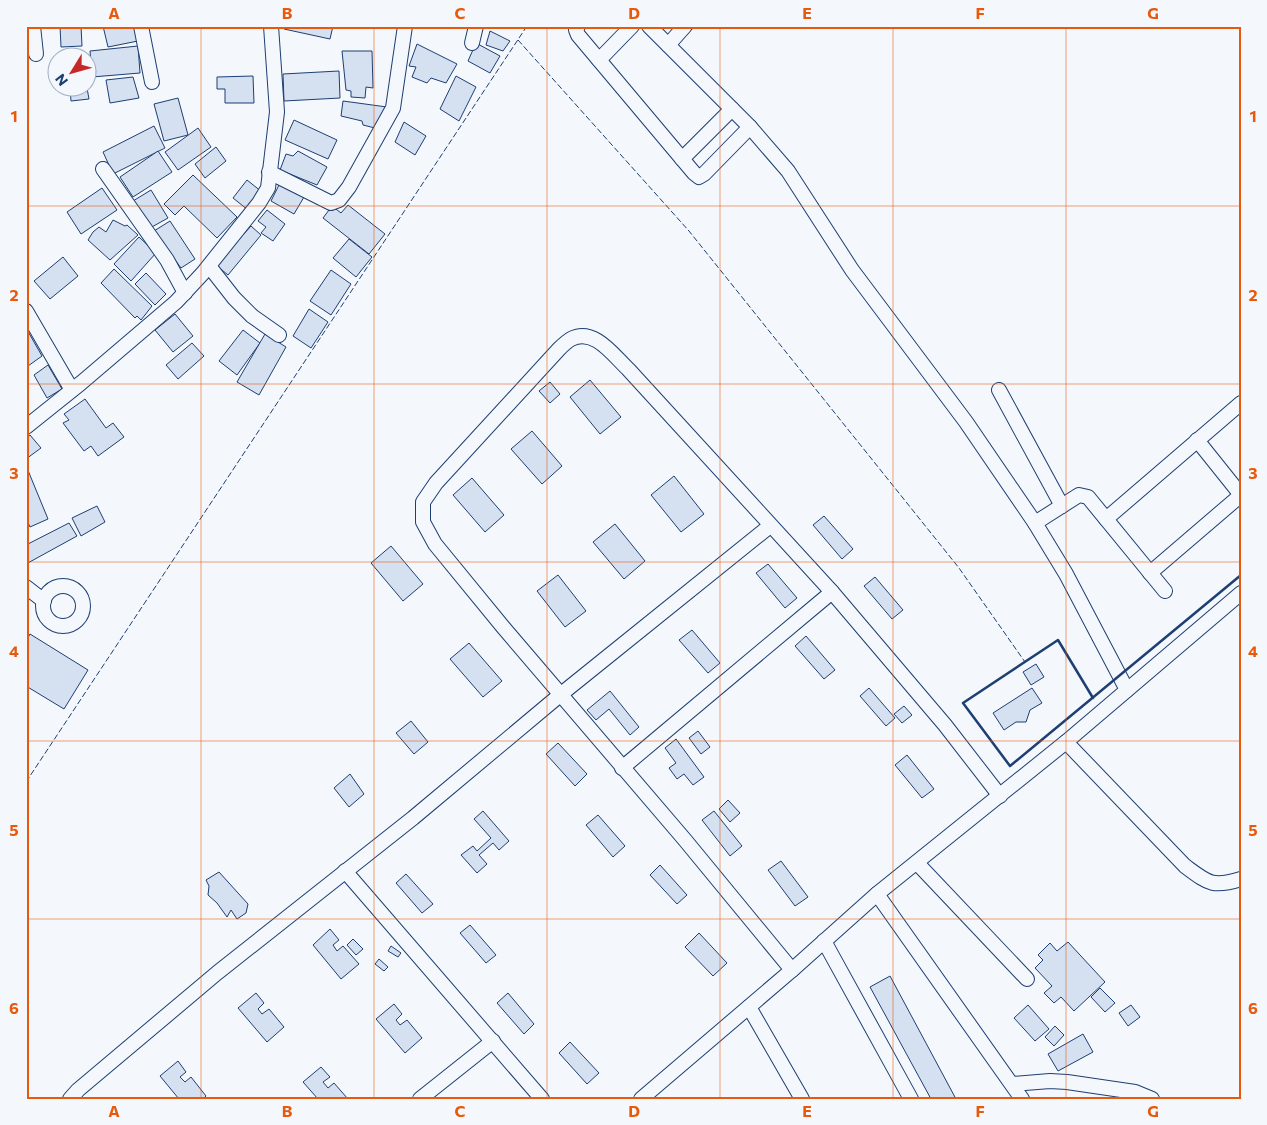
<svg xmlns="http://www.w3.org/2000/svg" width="1267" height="1125" font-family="Commissioner,sans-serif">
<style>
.building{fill:#d5e0f0;stroke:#1d3f73}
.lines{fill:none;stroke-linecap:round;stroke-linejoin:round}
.minor-casing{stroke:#1d3f73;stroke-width:16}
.minor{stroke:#f4f7fb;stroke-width:14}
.fence{stroke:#1d3f73;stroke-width:1;stroke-dasharray:6 2.5;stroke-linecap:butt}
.wall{stroke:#1d3f73;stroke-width:2.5}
.grid{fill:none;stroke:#e8590c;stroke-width:1;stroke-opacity:0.55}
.neatline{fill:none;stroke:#e8590c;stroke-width:2}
.grid-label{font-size:16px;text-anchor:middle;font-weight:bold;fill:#e8590c}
</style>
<rect width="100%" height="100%" fill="#f4f7fb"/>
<g class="building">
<polygon points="60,26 81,26 82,46 61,47"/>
<polygon points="103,26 134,26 138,41 108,47"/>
<polygon points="285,26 333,26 330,39 284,29"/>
<polygon points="490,31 510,41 503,51 486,45"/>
<polygon points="476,43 500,56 490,73 468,61"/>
<polygon points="417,44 457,64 446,83 431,78 427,83 412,77 416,67 409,66"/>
<polygon points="138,46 140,73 92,77 90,51"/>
<polygon points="82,51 83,58 65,58 65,53"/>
<polygon points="342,51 372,51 373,88 366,87 365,98 351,97 351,91 346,90"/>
<polygon points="339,71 340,98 284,101 283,74"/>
<polygon points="253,76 254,103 225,103 225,89 217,89 217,77"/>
<polygon points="456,76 476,87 459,121 440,109"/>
<polygon points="133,77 139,98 110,103 106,80"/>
<polygon points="70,88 87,88 89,99 71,101"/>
<polygon points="178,98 188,135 164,141 154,104"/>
<polygon points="343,101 387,107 375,128 363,125 362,121 341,116"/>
<polygon points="294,120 337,140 328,159 285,140"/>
<polygon points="404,122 426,136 415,155 395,142"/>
<polygon points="154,126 165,148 113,174 103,152"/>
<polygon points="198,128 211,147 178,170 165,152"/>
<polygon points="216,147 226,161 205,178 195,164"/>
<polygon points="158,151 172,172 133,197 120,177"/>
<polygon points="298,151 327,167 317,185 280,170 286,154 293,156"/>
<polygon points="193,175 237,217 217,238 184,206 175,215 164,204"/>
<polygon points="247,180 262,192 248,210 233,198"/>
<polygon points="280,183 304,197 294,214 271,201"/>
<polygon points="102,188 117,210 81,234 67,212"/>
<polygon points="151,190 168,218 150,228 133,201"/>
<polygon points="348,205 385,234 369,254 323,218 332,206 341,213"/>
<polygon points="267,210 285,224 273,241 261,233 266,227 258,221"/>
<polygon points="113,220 125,226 127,225 138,235 110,260 88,240 93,232 99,227 106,232"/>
<polygon points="170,221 195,259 181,268 154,231"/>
<polygon points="251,226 261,235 228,275 216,265"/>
<polygon points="139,237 156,253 131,281 114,264"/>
<polygon points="349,239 372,257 356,277 333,258"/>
<polygon points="63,257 78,276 50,299 34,281"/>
<polygon points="114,269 152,306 141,320 137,316 135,318 101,283"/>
<polygon points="331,270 351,284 331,315 310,301"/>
<polygon points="146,273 166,294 155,305 135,284"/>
<polygon points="309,309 328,322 311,348 293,336"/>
<polygon points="175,314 193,336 173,352 155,330"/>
<polygon points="26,328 42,356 28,366 26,363"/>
<polygon points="243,330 260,343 237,375 219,361"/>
<polygon points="265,334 286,347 259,395 237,382"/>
<polygon points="192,343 204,356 178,379 166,365"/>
<polygon points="48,365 62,389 47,398 34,375"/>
<polygon points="590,380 621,417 600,434 570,397"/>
<polygon points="550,382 560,394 550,403 539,391"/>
<polygon points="85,399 106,428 113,423 124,437 98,456 91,446 84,451 63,423 69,420 64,414"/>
<polygon points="532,431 562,466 542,484 511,449"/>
<polygon points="30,435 41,448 26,459 26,438"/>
<polygon points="27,468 48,519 30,527 26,518"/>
<polygon points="674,476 704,514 681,532 651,495"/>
<polygon points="472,478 504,515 485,532 453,495"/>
<polygon points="97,506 105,522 81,536 72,518"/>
<polygon points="824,516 853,549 842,559 813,525"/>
<polygon points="69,523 77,536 26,564 26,545"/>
<polygon points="615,524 645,561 624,579 593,542"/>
<polygon points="391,546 423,584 403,601 371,563"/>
<polygon points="768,564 797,598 785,608 756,573"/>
<polygon points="558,575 586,611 565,627 537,591"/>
<polygon points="875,577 903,610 892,619 864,586"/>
<polygon points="692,630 720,663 708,673 679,640"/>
<polygon points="30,634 88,670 64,709 26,686 26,641"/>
<polygon points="806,636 835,670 824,679 795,646"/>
<polygon points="469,643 502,681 483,697 450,659"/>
<polygon points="1036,664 1044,677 1031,685 1023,672"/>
<polygon points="869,688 895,718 886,726 860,696"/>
<polygon points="1032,688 1042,703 1030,710 1026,722 1016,722 1004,730 993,713"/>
<polygon points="610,691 639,727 630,735 609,709 596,720 587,710"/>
<polygon points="904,706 912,715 902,723 894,714"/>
<polygon points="411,721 428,742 414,754 396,733"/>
<polygon points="698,731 710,747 701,754 689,738"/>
<polygon points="676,739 704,777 693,785 684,774 677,779 669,768 676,763 665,748"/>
<polygon points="558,743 587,774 575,786 546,754"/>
<polygon points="907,755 934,789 922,798 895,765"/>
<polygon points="350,774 364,794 349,807 334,788"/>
<polygon points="728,800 740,813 730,822 719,809"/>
<polygon points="483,811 509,841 499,850 493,843 479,855 487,864 477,873 461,855 473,846 477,851 491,838 474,819"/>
<polygon points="714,811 742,846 730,856 702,820"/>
<polygon points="598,815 625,846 613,857 586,825"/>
<polygon points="781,861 808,897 795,906 768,870"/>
<polygon points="660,865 687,895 677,904 650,875"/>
<polygon points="219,872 248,904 246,913 237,919 231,910 227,917 217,903 208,895 209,886 206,880"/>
<polygon points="406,874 433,904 422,913 396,883"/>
<polygon points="470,925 496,955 486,963 460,933"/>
<polygon points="330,929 339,940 333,945 337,951 343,946 359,964 341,979 313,945"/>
<polygon points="699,933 727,963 713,976 685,947"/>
<polygon points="353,939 363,949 356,955 347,945"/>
<polygon points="1068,942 1105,982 1074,1011 1061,997 1054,1003 1044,993 1052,986 1035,968 1043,960 1038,955 1050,943 1057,951"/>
<polygon points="391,946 401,953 398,957 388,951"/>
<polygon points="379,959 388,967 384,971 375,964"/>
<polygon points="890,976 956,1099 931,1099 870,987"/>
<polygon points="1100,988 1115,1003 1105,1012 1091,997"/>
<polygon points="256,993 264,1003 258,1009 262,1014 269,1009 284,1027 267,1042 238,1008"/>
<polygon points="508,993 534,1024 524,1034 497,1003"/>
<polygon points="394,1004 402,1014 396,1020 400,1025 407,1020 422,1038 405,1053 376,1019"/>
<polygon points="1028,1005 1049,1029 1035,1041 1014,1018"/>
<polygon points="1131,1005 1140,1017 1128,1026 1119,1013"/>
<polygon points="1055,1026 1064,1035 1054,1046 1045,1037"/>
<polygon points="1083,1034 1093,1052 1058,1071 1048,1054"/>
<polygon points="570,1042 599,1073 587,1084 559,1053"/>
<polygon points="178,1061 186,1072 180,1077 185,1082 191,1077 206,1096 203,1099 179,1099 160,1076"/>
<polygon points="321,1067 330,1077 323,1082 328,1088 334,1083 348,1099 318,1099 303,1082"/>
</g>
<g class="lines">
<defs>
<g id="minor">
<polyline points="33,26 36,54"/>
<polyline points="141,26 152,82"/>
<polyline points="578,26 576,30 578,35 694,173 699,177 704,174 750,127"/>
<polyline points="649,26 750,127 788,171 852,270 966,422 1035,523 1066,574 1127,690"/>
<polyline points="472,43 476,26"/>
<polyline points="668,45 685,26"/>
<polyline points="599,60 632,26"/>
<polyline points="682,159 732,109"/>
<polyline points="103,169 167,260 185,293"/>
<polyline points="269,172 331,203 339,200 349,187 393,108 405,26"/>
<polyline points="209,266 234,298 252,316 279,335"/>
<polyline points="26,311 72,390"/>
<polyline points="999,390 1062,506"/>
<polyline points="26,427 81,383 176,302 203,273 259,203 268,188 277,112 271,26"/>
<polyline points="1197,440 1241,495"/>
<polyline points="1106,519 1241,403"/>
<polyline points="1035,523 1079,495 1088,497 1165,591"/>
<polyline points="1150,573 1241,495"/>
<circle cx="63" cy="606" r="20"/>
<polyline points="26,587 44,601"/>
<path d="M 1066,742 L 1185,866 C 1208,883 1212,888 1241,879"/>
<polyline points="622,768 832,592"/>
<polyline points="917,863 1027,979"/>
<polyline points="345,871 542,1099"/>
<polyline points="877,894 1022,1099"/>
<polyline points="824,941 911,1099"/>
<path d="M 792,970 L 685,840 L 503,627 L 435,544 L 423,522 L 423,502 L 436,483 L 559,349 C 562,346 566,342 571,339 C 594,327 613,355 628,369 L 832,592 L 945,725 L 1000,796"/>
<polyline points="749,1007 802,1099"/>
<polyline points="1013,1084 1050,1081 1067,1082 1135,1092 1152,1099"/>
<polyline points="70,1099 78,1090 217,973 413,818 560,695 770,526"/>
<polyline points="420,1099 493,1041"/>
<polyline points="641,1099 792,970 877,894 1066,742 1241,593"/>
</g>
</defs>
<use href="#minor" class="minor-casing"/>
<use href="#minor" class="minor"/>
<g class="fence">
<polyline points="518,40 689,231 959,568 1025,662"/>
<polyline points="26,782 527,26"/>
</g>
<polyline class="wall" points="1093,698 1058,640 963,703 1010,766 1241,575"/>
</g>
<path class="grid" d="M 201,26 L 201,1099M 374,26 L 374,1099M 547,26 L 547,1099M 720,26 L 720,1099M 893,26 L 893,1099M 1066,26 L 1066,1099M 26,206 L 1241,206M 26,384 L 1241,384M 26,562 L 1241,562M 26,741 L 1241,741M 26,919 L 1241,919"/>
<rect width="1267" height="1125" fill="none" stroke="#f4f7fb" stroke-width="55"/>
<g transform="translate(72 72) rotate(233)"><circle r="24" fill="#f4f7fb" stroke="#9eadc5"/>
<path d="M0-4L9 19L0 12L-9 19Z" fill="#c62828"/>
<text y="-8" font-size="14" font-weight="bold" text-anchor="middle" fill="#1d3f73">N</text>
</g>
<rect x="28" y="28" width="1212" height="1070" class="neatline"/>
<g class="grid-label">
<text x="114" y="19">A</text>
<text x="287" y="19">B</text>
<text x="460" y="19">C</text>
<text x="634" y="19">D</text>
<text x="807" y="19">E</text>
<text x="980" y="19">F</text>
<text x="1153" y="19">G</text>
<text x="14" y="122">1</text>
<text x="1253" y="122">1</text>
<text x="14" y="301">2</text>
<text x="1253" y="301">2</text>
<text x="14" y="479">3</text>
<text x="1253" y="479">3</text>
<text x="14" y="657">4</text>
<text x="1253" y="657">4</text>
<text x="14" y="836">5</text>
<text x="1253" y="836">5</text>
<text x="14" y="1014">6</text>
<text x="1253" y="1014">6</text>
<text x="114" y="1117">A</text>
<text x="287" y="1117">B</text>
<text x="460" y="1117">C</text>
<text x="634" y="1117">D</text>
<text x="807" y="1117">E</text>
<text x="980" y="1117">F</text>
<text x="1153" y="1117">G</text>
</g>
</svg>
